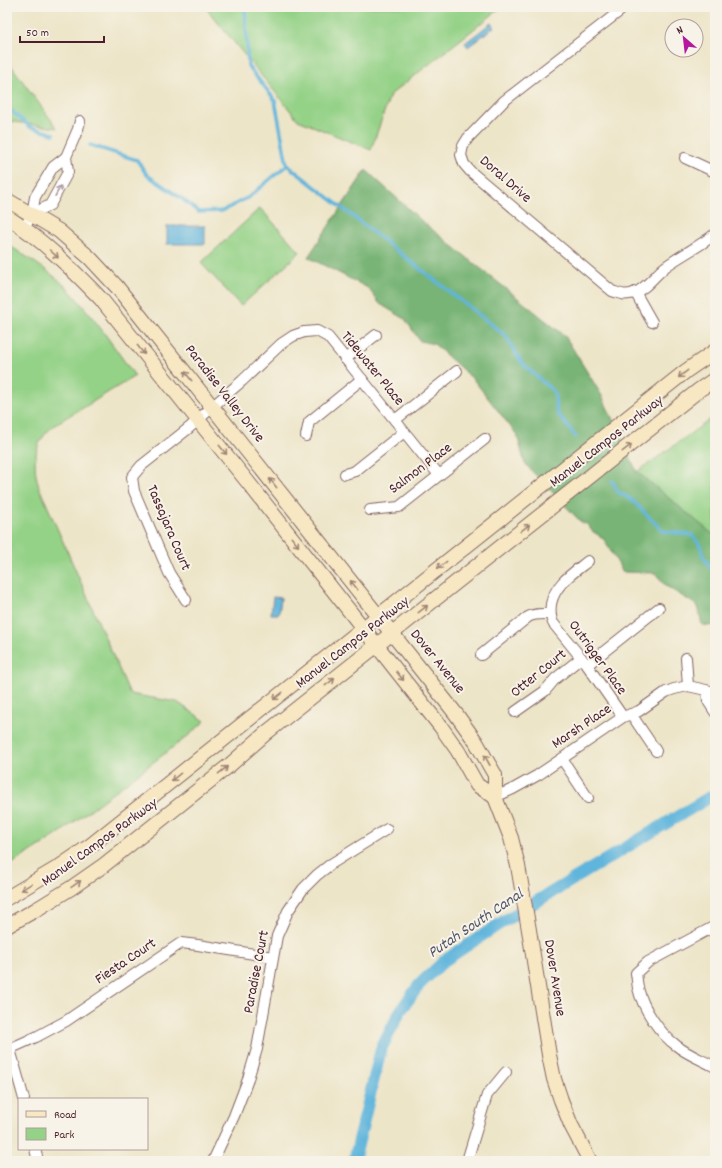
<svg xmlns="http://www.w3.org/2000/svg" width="722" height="1168" font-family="Dekko,sans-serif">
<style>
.green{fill:#94d287;stroke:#6f7859}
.forest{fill:#77b474;stroke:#606a50}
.water{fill:#61b5dc;stroke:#566a84}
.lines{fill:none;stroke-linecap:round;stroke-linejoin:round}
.stream{stroke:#61b5dc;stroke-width:3.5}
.canal{stroke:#61b5dc;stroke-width:12}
.street-casing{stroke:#836462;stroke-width:12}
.secondary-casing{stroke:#836462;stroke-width:16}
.street{stroke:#fff;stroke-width:10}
.secondary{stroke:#f7e8c3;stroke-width:14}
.oneway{stroke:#ae9aa0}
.oneway2{stroke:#a08477}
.labels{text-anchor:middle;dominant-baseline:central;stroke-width:4;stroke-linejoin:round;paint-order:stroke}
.street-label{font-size:15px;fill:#4a1f2b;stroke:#f7f3e8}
.water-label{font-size:16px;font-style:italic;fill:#525469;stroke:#f7f3e8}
</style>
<rect width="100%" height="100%" fill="#f7f3e8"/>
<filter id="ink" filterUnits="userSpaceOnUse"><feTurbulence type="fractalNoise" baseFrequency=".025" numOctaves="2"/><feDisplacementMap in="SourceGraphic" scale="8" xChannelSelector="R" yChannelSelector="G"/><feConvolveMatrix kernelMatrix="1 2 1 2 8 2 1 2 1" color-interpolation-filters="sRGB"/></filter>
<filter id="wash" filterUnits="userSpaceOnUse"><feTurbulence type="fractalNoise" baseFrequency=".012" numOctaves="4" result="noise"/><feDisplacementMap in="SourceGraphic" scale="16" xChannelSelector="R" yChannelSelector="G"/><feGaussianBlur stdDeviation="0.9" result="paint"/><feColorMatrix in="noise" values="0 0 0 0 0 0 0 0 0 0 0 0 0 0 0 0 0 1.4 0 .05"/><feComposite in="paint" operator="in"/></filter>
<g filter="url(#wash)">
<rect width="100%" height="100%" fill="#ede5c8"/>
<g class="green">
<polygon points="205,7 502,7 390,95 371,150 298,120"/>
<polygon points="7,60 57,128 7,121"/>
<polygon points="260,208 300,252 241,306 201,263"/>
<path d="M 7,244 C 28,258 52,272 69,290 C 94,317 114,347 135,376 C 119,386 103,395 88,405 C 72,415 51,423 41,440 C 33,454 34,472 39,487 L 130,694 L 177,702 L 205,721 L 188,736 L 57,835 L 7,867 Z"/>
<polygon points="715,416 715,537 637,472"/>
</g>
<polygon class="forest" points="366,170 424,223 565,336 602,396 637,472 715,536 715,626 702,625 698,606 666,586 655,573 623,572 603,538 592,531 587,524 582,523 525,464 517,435 473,379 434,344 420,341 405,319 380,304 368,288 308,257"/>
<g class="water">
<polygon points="491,23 494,27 468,47 465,43"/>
<rect x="167" y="226" width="38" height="18"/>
<polygon points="273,597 281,598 279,614 271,614"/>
</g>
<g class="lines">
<g class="stream">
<polyline points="245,7 248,66 275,100 287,165 505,335 522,363 554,392 557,413 576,437"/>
<polyline points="7,107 30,127 54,134"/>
<polyline points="90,145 137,160 147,175 181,198 199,212 222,211 249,197 287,165"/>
<polyline points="612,481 618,492 632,500 663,531 692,535 700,545 703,556 715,574"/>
</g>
<polyline class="canal" points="354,1161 381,1049 401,1010 419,985 444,961 504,921 715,794"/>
</g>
</g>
<g filter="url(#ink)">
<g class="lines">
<defs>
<g id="street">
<path d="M 625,7 L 504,101 L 468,138 L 463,146 L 461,155 L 464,164 L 470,171 L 612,291 C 621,294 624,296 634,293 C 646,289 655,275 665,267 C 681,255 699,247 715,234"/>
<polyline points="685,158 715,172"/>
<polyline points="32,214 50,205 68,172 66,157 78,129 80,121"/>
<polyline points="24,229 32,214 35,197 53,167 66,157"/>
<polyline points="635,292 652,322"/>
<polyline points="345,359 376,335"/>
<polyline points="395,420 457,371"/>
<polyline points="306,436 309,422 362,379"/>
<polyline points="345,474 355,471 404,432"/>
<polyline points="370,510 399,507 485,439"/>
<path d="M 588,561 C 573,573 555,584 551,604 C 550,611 550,616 553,623 L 587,665 L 623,717"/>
<polyline points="186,600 169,573 134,491 132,477 141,466 189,428 220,400 242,381 281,344 293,336 304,332 317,331 328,337 439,475"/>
<path d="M 481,655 L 528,617 C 535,613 542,614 550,614"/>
<polyline points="686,658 688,686"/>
<polyline points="587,665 659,608"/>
<polyline points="707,691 708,701 715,712"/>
<polyline points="515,712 545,691 555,679 581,658"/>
<polyline points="631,714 656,751"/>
<polyline points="562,759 588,798"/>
<polyline points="495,797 513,789 538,775 623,717 639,711 666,692 674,689 688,686 715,692"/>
<path d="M 715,926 L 648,962 L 636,973 C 637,978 637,983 638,988 C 643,1009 660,1034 677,1046 C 688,1055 703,1060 715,1067"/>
<polyline points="10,1049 24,1099"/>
<polyline points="7,1050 36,1037 66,1021 181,943 198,945 273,957"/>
<polyline points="35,1149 38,1161"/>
<polyline points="213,1161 234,1116 247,1082 257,1049 277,936 288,911 303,889 317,875 331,864 387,829"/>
<polyline points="467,1161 487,1095 506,1072"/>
</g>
<g id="secondary">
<polyline points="7,200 59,231 90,258 117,287 456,714 476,742 495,775 495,797 511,838 518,866 529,930 549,1055 554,1079 561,1100 571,1125 590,1161"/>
<path d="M 7,217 C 42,239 72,269 101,299 L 247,481 L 441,727 L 458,751 L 477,785 L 495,797"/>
<polyline points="7,898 59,867 91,845 686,371 715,351"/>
<polyline points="7,926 37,909 71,888 104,865 231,764 266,733 699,390 715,379"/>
</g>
</defs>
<use href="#street" class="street-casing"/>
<use href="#secondary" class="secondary-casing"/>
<use href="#street" class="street"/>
<use href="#secondary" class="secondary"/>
</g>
<defs><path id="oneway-shaft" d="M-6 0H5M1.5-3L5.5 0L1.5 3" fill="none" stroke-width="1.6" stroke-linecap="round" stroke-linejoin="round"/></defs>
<use class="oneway" href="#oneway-shaft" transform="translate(58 191) rotate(-61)"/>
<g class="oneway2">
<use href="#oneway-shaft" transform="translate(54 254) rotate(42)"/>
<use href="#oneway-shaft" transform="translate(141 350) rotate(52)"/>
<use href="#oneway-shaft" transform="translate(683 374) rotate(142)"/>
<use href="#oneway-shaft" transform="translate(188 376) rotate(-129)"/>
<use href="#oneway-shaft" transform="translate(627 448) rotate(-38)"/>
<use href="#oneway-shaft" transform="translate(223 450) rotate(51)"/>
<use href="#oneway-shaft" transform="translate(273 483) rotate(-129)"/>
<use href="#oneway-shaft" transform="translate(525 528) rotate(-38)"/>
<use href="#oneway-shaft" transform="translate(295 542) rotate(51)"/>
<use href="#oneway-shaft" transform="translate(442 565) rotate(142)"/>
<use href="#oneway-shaft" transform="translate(354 585) rotate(-129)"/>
<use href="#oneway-shaft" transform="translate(423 609) rotate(-38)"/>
<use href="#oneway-shaft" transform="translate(400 676) rotate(51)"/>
<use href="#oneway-shaft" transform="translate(330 682) rotate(-38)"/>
<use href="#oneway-shaft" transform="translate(278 696) rotate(142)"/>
<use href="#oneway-shaft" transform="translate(487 760) rotate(-119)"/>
<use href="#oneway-shaft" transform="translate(223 770) rotate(-39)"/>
<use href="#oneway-shaft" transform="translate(176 777) rotate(141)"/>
<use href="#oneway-shaft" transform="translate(76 884) rotate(-35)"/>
<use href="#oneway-shaft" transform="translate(26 887) rotate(149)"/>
</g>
</g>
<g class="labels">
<g class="street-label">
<text transform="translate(505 180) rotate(41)">Doral Drive</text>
<text transform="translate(372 369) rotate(51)">Tidewater Place</text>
<text transform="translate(224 394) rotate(52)">Paradise Valley Drive</text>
<text transform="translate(607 442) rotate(-38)">Manuel Campos Parkway</text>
<text transform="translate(421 469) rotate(-37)">Salmon Place</text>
<text transform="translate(168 528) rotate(67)">Tassajara Court</text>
<text transform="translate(353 643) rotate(-38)">Manuel Campos Parkway</text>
<text transform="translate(597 658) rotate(54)">Outrigger Place</text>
<text transform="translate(437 662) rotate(51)">Dover Avenue</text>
<text transform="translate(539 674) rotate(-39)">Otter Court</text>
<text transform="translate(582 727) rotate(-34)">Marsh Place</text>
<text transform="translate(100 843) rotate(-36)">Manuel Campos Parkway</text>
<text transform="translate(126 962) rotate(-34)">Fiesta Court</text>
<text transform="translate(257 972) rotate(-79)">Paradise Court</text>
<text transform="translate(554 978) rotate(81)">Dover Avenue</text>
</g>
<g class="water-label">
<text transform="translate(476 924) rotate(-34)">Putah South Canal</text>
</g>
</g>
<rect width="722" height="1168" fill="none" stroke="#f7f3e8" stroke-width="24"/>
<rect x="18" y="1098" width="130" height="52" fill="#f7f3e8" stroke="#b29e9c"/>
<rect x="26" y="1111" width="20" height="6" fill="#f7e8c3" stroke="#b29e9c"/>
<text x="54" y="1118" font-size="12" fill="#4a1f2b">Road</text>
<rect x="26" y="1128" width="20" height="12" fill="#94d287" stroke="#b29e9c"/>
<text x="54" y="1138" font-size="12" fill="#4a1f2b">Park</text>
<g transform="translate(684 38) rotate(332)"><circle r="19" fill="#f7f3e8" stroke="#b29e9c"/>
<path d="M0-3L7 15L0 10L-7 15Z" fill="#b5179e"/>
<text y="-6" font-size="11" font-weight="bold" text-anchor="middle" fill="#4a1f2b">N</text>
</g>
<path d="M20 36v6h84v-6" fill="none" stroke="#4a1f2b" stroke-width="2"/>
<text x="26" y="36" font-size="12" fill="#4a1f2b" stroke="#f7f3e8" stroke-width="3" paint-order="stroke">50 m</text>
</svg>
